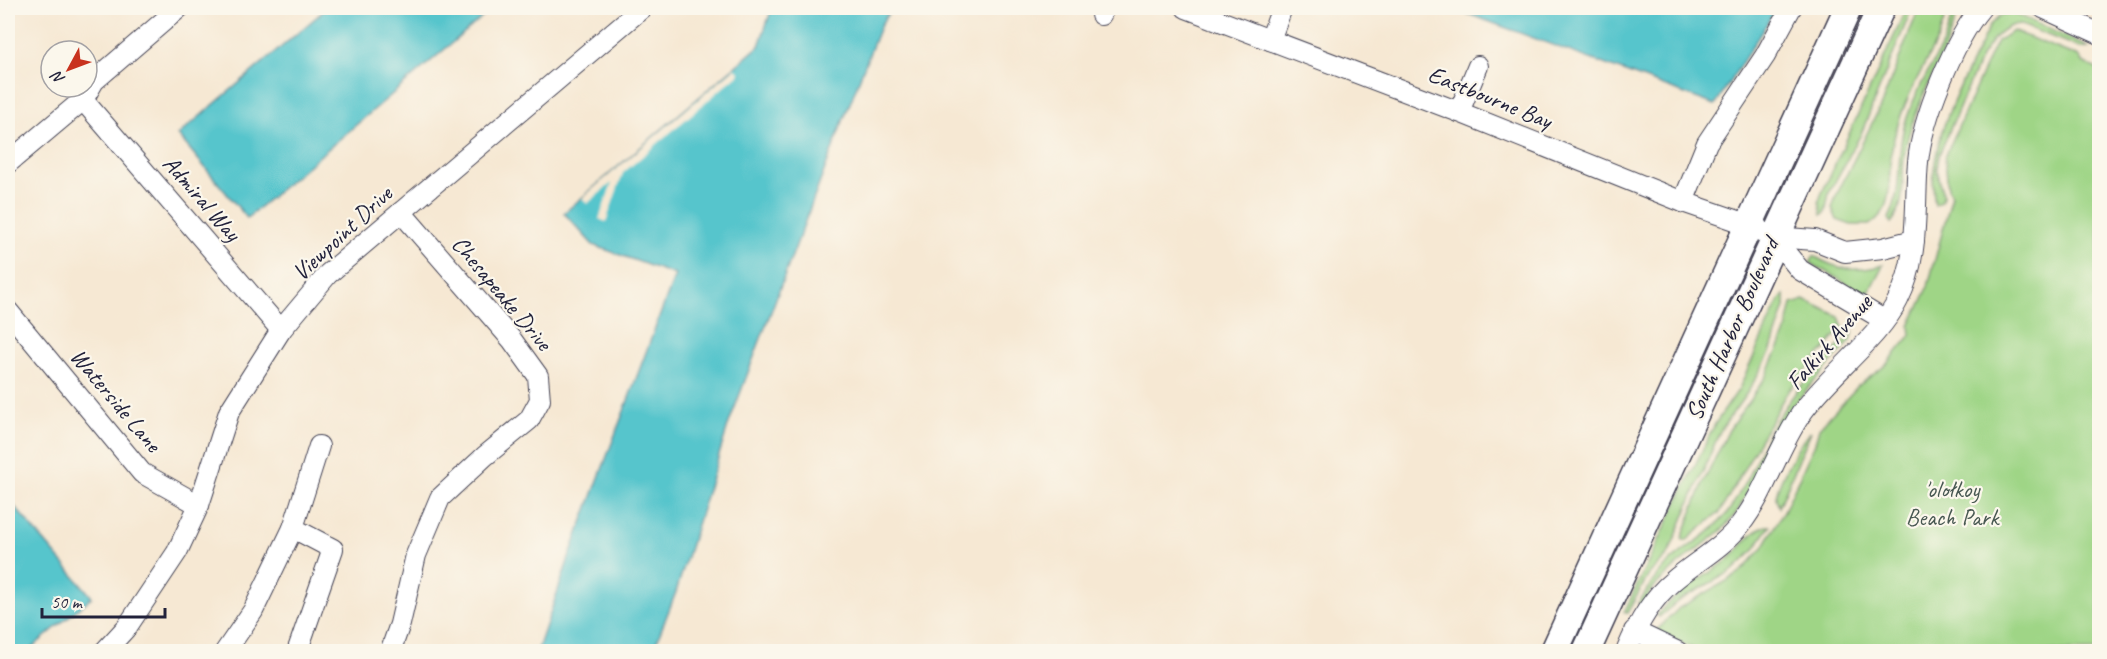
<svg xmlns="http://www.w3.org/2000/svg" width="2107" height="659" font-family="Caveat,sans-serif">
<style>
.green{fill:#9fd586;stroke:#607c60;stroke-width:1.5}
.water{fill:#57c5cc;stroke:#3c7484;stroke-width:1.5}
.pier{fill:#f6e8d3}
.lines{fill:none;stroke-linecap:round;stroke-linejoin:round}
.street-casing{stroke:#424052;stroke-width:22}
.secondary-casing{stroke:#424052;stroke-width:30}
.street{stroke:#fff;stroke-width:20}
.secondary{stroke:#fff;stroke-width:27}
.labels{text-anchor:middle;dominant-baseline:central;stroke-width:4.5;stroke-linejoin:round;paint-order:stroke}
.street-label{font-size:24px;fill:#22223b;stroke:#fbf7ec}
.park-label{font-size:24px;fill:#485852;stroke:#fbf7ec}
</style>
<rect width="100%" height="100%" fill="#fbf7ec"/>
<filter id="ink" filterUnits="userSpaceOnUse"><feTurbulence type="fractalNoise" baseFrequency=".0167" numOctaves="2"/><feDisplacementMap in="SourceGraphic" scale="12" xChannelSelector="R" yChannelSelector="G"/><feConvolveMatrix kernelMatrix="1 2 1 2 8 2 1 2 1" color-interpolation-filters="sRGB"/></filter>
<filter id="wash" filterUnits="userSpaceOnUse"><feTurbulence type="fractalNoise" baseFrequency=".008" numOctaves="4" result="noise"/><feDisplacementMap in="SourceGraphic" scale="24" xChannelSelector="R" yChannelSelector="G"/><feGaussianBlur stdDeviation="1.35" result="paint"/><feColorMatrix in="noise" values="0 0 0 0 0 0 0 0 0 0 0 0 0 0 0 0 0 1.4 0 .05"/><feComposite in="paint" operator="in"/></filter>
<g filter="url(#wash)">
<rect width="100%" height="100%" fill="#f6e8d3"/>
<g class="green">
<polygon points="1907,8 1912,8 1861,134 1829,193 1825,213 1822,215 1819,201 1821,195"/>
<path d="M 1919,8 L 1949,8 C 1945,17 1942,28 1938,38 C 1919,76 1897,111 1891,154 C 1887,181 1896,208 1869,225 L 1851,225 L 1837,220 L 1832,208 L 1836,196 L 1881,105 Z"/>
<path d="M 1955,8 L 1960,8 C 1954,19 1952,31 1947,43 C 1932,79 1912,112 1905,151 C 1900,176 1908,203 1891,223 L 1889,218 C 1903,192 1896,156 1904,127 C 1913,96 1929,71 1943,43 C 1948,31 1950,19 1955,8 Z"/>
<path d="M 2014,13 L 2088,47 L 2080,48 L 2019,24 C 2001,26 1992,40 1982,55 L 1939,155 L 1937,169 L 1943,196 L 1941,202 L 1935,205 C 1924,143 1965,79 1990,25 L 1999,16 Z"/>
<polygon points="2013,31 2079,57 2084,63 2099,70 2099,651 1700,652 1659,633 1657,630 1679,608 1739,574 1762,549 1784,511 1815,443 1819,428 1858,386 1886,365 1911,335 1910,326 1927,290 1952,195 1948,189 1945,157 1992,51 1997,41"/>
<path d="M 1814,256 C 1837,270 1857,273 1883,265 L 1867,295 L 1810,263 Z"/>
<polygon points="1785,295 1785,307 1770,353 1749,390 1720,431 1668,555 1650,573 1627,613 1624,612 1715,424 1739,389 1779,300"/>
<polygon points="1804,300 1839,316 1843,328 1786,394 1720,512 1686,541 1683,540 1682,538 1704,481 1729,430 1765,378 1785,335 1792,304"/>
<path d="M 1853,333 L 1851,341 L 1793,405 L 1737,512 L 1722,530 L 1675,567 L 1654,587 L 1640,607 L 1638,603 C 1648,589 1656,574 1669,563 C 1688,545 1712,534 1728,512 C 1745,487 1756,458 1770,431 C 1791,392 1821,362 1853,333 Z"/>
<path d="M 1811,431 L 1779,507 C 1778,504 1776,501 1776,497 C 1777,483 1800,441 1811,431 Z"/>
<path d="M 1766,526 L 1770,526 L 1753,551 L 1732,571 L 1678,601 L 1659,617 L 1657,615 C 1677,592 1703,578 1728,560 C 1741,549 1750,531 1766,526 Z"/>
</g>
<g class="water">
<polygon points="327,8 493,8 247,218 178,135"/>
<polygon points="772,8 892,8 881,24 843,121 729,423 676,592 653,651 537,652 571,552 675,275 593,245 564,213 759,46"/>
<polygon points="1452,8 1756,8 1773,14 1715,105"/>
<polygon points="8,499 92,597 28,651 8,651"/>
</g>
<polygon class="pier" points="735,68 740,73 623,173 606,222 599,219 612,183 587,204 582,198"/>
</g>
<g filter="url(#ink)">
<g class="lines">
<defs>
<g id="street">
<polyline points="1186,8 1459,112 1683,202 1747,224 1773,237 1815,240 1845,252 1883,248 1914,240"/>
<polyline points="2043,8 2100,34"/>
<polyline points="1101,15 1104,8"/>
<polyline points="1270,40 1282,8"/>
<polyline points="83,100 281,330"/>
<polyline points="1459,112 1478,66"/>
<polyline points="8,163 83,100 94,81 179,8"/>
<polyline points="1683,202 1707,143 1765,56 1791,8"/>
<polyline points="1773,237 1800,270 1884,320"/>
<polyline points="8,311 142,473 199,505"/>
<polyline points="293,528 333,549 297,652"/>
<polyline points="1634,631 1678,652"/>
<polyline points="104,652 127,627 177,552 199,505 229,412 281,330 328,274 642,8"/>
<polyline points="225,652 253,611 293,528 319,446"/>
<polyline points="390,652 400,624 416,555 440,498 485,456 529,420 540,400 538,376 512,340 401,212"/>
<path d="M 1626,652 C 1637,625 1651,599 1673,581 C 1695,562 1722,548 1740,525 C 1766,492 1777,449 1801,414 C 1827,376 1879,339 1898,300 C 1920,257 1914,208 1918,162 C 1922,119 1954,40 1981,8"/>
</g>
<g id="secondary">
<polyline points="1554,652 1848,8"/>
<polyline points="1586,652 1881,8"/>
</g>
</defs>
<use href="#street" class="street-casing"/>
<use href="#secondary" class="secondary-casing"/>
<use href="#street" class="street"/>
<use href="#secondary" class="secondary"/>
</g>
</g>
<g class="labels">
<g class="street-label">
<text transform="translate(1490 97) rotate(22)">Eastbourne Bay</text>
<text transform="translate(202 198) rotate(49)">Admiral Way</text>
<text transform="translate(342 233) rotate(-43)">Viewpoint Drive</text>
<text transform="translate(502 293) rotate(50)">Chesapeake Drive</text>
<text transform="translate(1732 329) rotate(-66)">South Harbor Boulevard</text>
<text transform="translate(1829 342) rotate(-49)">Falkirk Avenue</text>
<text transform="translate(116 400) rotate(50)">Waterside Lane</text>
</g>
<g class="park-label">
<text x="1952" y="489">'olołkoy<tspan x="1952" dy="28">Beach Park</tspan></text>
</g>
</g>
<rect width="2107" height="659" fill="none" stroke="#fbf7ec" stroke-width="30"/>
<g transform="translate(69 69) rotate(229)"><circle r="28" fill="#fbf7ec" stroke="#a4a2a5" stroke-width="1.5"/>
<path d="M0-4.5L10 22L0 15L-10 22Z" fill="#c8321e"/>
<text y="-9" font-size="16" font-weight="bold" text-anchor="middle" fill="#22223b">N</text>
</g>
<path d="M42 608v9h123v-9" fill="none" stroke="#22223b" stroke-width="3"/>
<text x="51" y="608" font-size="18" fill="#22223b" stroke="#fbf7ec" stroke-width="4.5" paint-order="stroke">50 m</text>
</svg>
